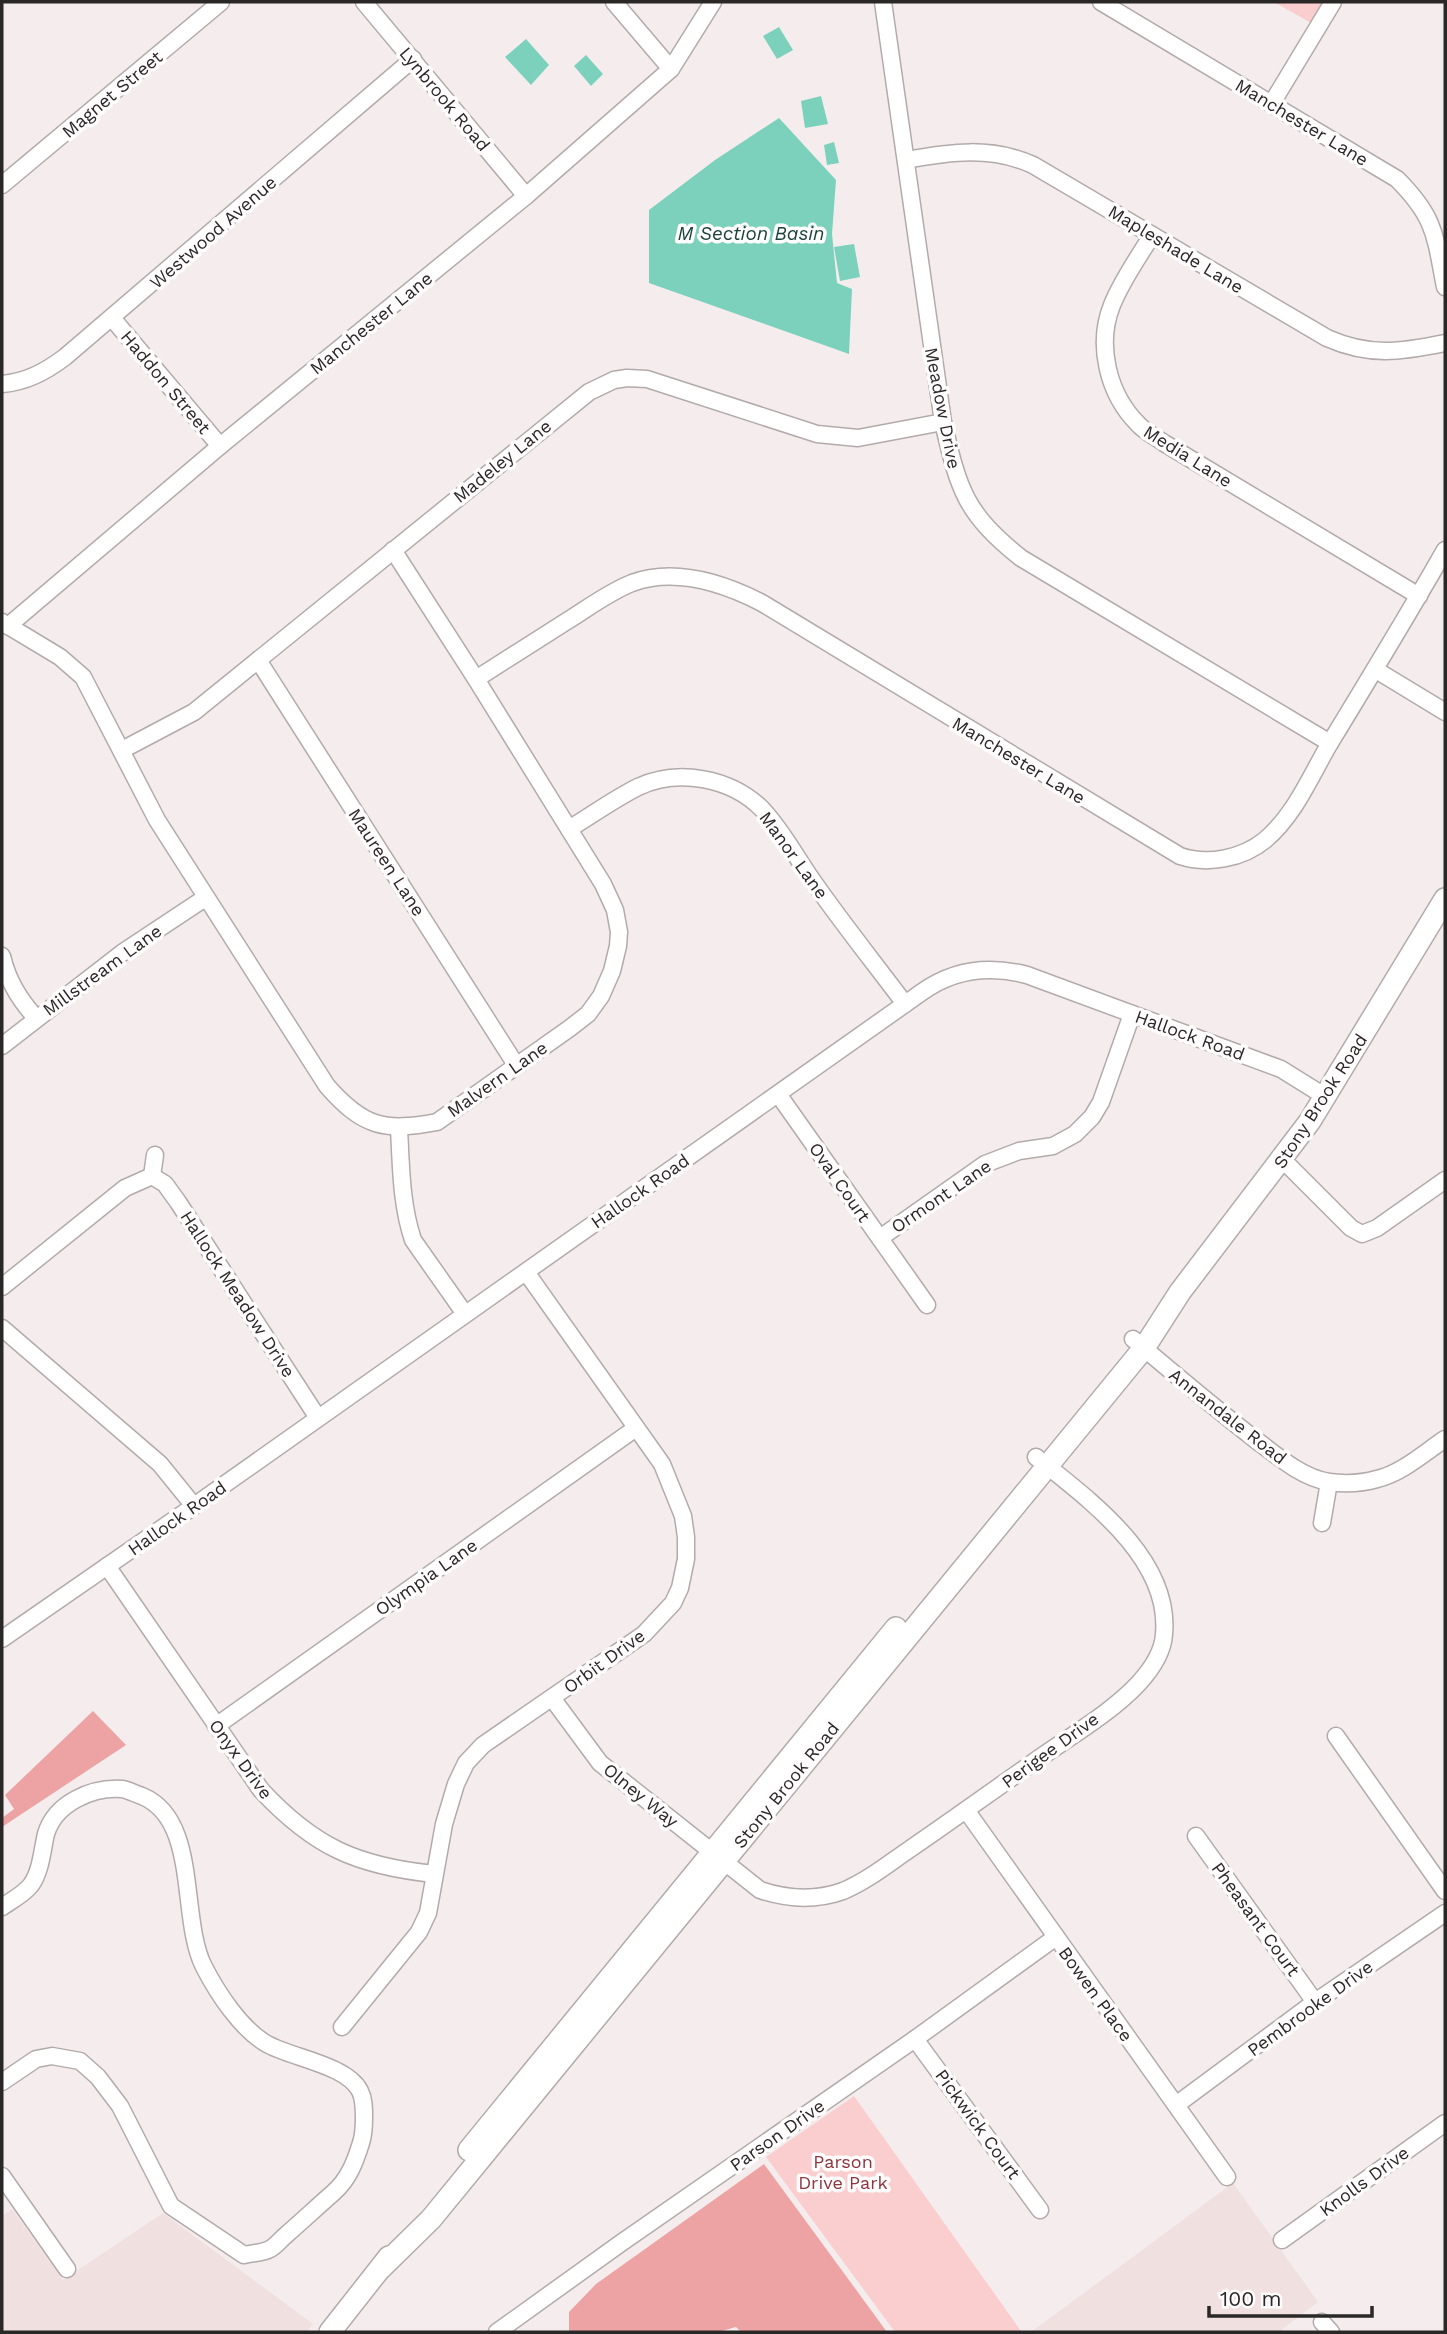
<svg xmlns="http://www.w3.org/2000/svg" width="1447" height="2334" font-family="'Work Sans',sans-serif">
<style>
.built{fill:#f1e0e0}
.green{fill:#facece}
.forest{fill:#eda3a4}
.water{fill:#7cd1bc}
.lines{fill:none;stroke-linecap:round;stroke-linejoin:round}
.minor-casing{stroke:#b3abab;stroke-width:19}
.major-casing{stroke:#b3abab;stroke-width:24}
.minor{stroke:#fff;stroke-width:16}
.major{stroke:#fff;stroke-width:21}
.labels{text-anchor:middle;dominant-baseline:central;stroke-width:7;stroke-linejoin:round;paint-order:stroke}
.street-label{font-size:18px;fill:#2a2727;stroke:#fefcfc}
.park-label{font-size:18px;fill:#8d353d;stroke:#fefcfc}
.water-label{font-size:19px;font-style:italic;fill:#1b433a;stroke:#fefcfc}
</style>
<rect width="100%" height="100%" fill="#f5eded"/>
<g class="built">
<polygon points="1233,2183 1318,2302 1279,2332 1031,2332"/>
<polygon points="12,2209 63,2280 163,2213 313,2324 306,2332 2,2332 2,2216"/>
</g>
<g class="green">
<polygon points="1274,2 1333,2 1318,27"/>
<polygon points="854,2096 1021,2331 895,2332 766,2157"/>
</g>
<g class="forest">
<polygon points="93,1711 126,1745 2,1827 2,1818 14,1809 5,1795"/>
<polygon points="764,2164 887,2332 741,2332 736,2327 718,2332 569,2332 569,2312 596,2284"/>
</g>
<g class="water">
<polygon points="779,27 793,50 777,59 763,36"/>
<polygon points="526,39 549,65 531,85 505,57"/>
<polygon points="586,55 603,74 591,86 574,66"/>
<polygon points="821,96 828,124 805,128 801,101"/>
<polygon points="779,118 836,180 832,234 837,283 852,289 849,354 649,283 649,210 715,160"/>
<polygon points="834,142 839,163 827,165 824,145"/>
<polygon points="854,244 860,277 840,281 834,247"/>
</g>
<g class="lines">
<defs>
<g id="minor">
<polyline points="364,2 526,196"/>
<polyline points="614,2 671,69"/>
<path d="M 883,2 L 943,422 C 959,491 965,513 1021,558 L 1330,743"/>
<path d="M 1101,2 L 1397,179 C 1436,218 1435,236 1445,287"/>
<polyline points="1272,103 1333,2"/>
<path d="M 906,160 C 950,152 991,146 1033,165 L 1327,338 C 1370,357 1401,352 1445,343"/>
<polyline points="2,185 221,2"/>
<path d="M 1152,235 C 1138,258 1122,280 1112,305 C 1096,345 1108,394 1138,424 C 1145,432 1156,437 1164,443 L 1419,596"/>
<polyline points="112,318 220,446"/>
<path d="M 2,384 C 26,382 45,372 65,357 L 413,59"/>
<path d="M 2,622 L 60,657 L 83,677 L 157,820 L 327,1086 C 363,1127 384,1132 437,1122 L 570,1028 L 588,1014 L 601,996 L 612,971 L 618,946 L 619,932 L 615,910 L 603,884 L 476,679 L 393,550"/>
<polyline points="8,626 220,446 526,196 671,69 713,2"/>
<polyline points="258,660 516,1065"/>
<polyline points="1376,670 1445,712"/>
<path d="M 476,679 C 506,660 537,640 567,621 C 588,608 609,592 632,583 C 676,567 723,583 762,603 L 1180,856 C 1207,865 1242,859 1265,840 C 1295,815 1311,775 1330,743 C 1369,679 1408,615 1445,550"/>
<polyline points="122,750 194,712 589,392 614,380 627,378 647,379 817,434 858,438 943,422"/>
<path d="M 569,829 C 592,815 614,799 638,787 C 678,768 731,778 762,809 C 783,831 797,859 815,884 C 843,924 875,964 905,1004"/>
<path d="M 2,956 C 8,981 19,999 36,1018"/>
<polyline points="2,1046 122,953 205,898"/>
<polyline points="778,1094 927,1305"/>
<path d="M 399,1128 C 401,1166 401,1204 413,1240 L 465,1314"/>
<polyline points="1283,1160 1351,1228 1362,1234 1377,1228 1445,1180"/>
<polyline points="152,1176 165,1184 178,1202 318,1418"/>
<polyline points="152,1176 155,1155"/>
<polyline points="880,1238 985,1164 1019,1151 1053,1146 1075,1134 1092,1117 1101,1102 1132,1014"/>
<polyline points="2,1287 125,1188 152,1176"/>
<polyline points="2,1328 160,1464 194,1506"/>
<path d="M 1133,1339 C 1172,1372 1211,1405 1252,1437 C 1275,1454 1300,1477 1329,1482 C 1344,1484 1363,1483 1377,1479 C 1402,1473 1424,1453 1445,1439"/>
<polyline points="1322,1523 1329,1482"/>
<path d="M 107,1566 L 261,1790 C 314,1847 357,1866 434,1874"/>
<path d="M 2,1639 L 194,1506 L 922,992 C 954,969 989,965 1027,975 L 1281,1069 L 1326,1097"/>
<path d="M 552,1698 L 600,1763 L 760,1890 C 787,1899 815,1901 843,1891 C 867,1881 888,1864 910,1849 C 951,1821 991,1792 1031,1764 C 1064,1740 1110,1714 1138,1684 C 1150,1671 1163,1653 1164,1634 C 1171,1558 1088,1499 1036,1457"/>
<polyline points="216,1726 636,1428"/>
<polyline points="1336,1736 1445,1891"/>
<polyline points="966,1810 1227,2177"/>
<polyline points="1196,1836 1315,2002"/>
<path d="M 2,1907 C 11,1901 24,1894 31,1885 C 41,1871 42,1851 46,1834 C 55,1803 92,1787 122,1789 C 129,1790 135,1794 142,1796 C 200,1820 179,1918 204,1967 C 218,1994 241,2029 267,2044 C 292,2058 347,2065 360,2091 C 364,2099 364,2108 364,2117 C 364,2126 364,2134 361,2143 C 355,2162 349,2179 333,2193 C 317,2207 302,2221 286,2235 C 281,2239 276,2246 270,2249 C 263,2253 252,2253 244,2255 L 171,2206 L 120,2106 L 98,2077 L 80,2061 L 52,2056 L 36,2059 L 2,2082"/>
<polyline points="342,2027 419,1932 428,1913 444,1824 456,1784 466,1763 483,1745 644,1634 673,1603 680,1588 686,1559 686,1537 683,1516 662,1464 526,1272"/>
<polyline points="915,2039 1040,2210"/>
<polyline points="1176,2105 1315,2002 1445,1913"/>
<polyline points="2,2176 67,2269"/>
<polyline points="1282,2240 1445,2123"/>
<polyline points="1322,2322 1331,2332"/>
<polyline points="497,2332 621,2243 915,2039 1056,1937"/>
</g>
<g id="major">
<polyline points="469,2150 896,1628"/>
<polyline points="381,2268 431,2219 1144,1348 1180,1292 1310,1121 1445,899"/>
<polyline points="330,2332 389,2257"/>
</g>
</defs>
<use href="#minor" class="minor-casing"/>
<use href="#major" class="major-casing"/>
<use href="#minor" class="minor"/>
<use href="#major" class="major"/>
</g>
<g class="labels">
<g class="street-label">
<text transform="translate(112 94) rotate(-40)">Magnet Street</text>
<text transform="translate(445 99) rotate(50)">Lynbrook Road</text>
<text transform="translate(1302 122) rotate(31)">Manchester Lane</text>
<text transform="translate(213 232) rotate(-41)">Westwood Avenue</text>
<text transform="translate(1176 249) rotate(31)">Mapleshade Lane</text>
<text transform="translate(371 323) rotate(-39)">Manchester Lane</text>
<text transform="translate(166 382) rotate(50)">Haddon Street</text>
<text transform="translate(943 408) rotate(79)">Meadow Drive</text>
<text transform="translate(1188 456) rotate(32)">Media Lane</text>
<text transform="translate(502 461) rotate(-39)">Madeley Lane</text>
<text transform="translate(1019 760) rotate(31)">Manchester Lane</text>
<text transform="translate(794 855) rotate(54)">Manor Lane</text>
<text transform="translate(387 862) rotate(57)">Maureen Lane</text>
<text transform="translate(102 970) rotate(-36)">Millstream Lane</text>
<text transform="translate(1190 1035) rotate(20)">Hallock Road</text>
<text transform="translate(497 1079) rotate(-35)">Malvern Lane</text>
<text transform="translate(1320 1101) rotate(-57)">Stony Brook Road</text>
<text transform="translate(840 1182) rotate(55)">Oval Court</text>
<text transform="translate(640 1191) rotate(-35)">Hallock Road</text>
<text transform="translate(941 1196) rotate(-34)">Ormont Lane</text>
<text transform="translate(238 1294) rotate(57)">Hallock Meadow Drive</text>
<text transform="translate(1228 1416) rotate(38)">Annandale Road</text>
<text transform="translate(177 1518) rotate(-35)">Hallock Road</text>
<text transform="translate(426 1577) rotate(-35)">Olympia Lane</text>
<text transform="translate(604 1661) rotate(-36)">Orbit Drive</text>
<text transform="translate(1050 1750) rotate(-36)">Perigee Drive</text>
<text transform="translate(241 1759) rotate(54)">Onyx Drive</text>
<text transform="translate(786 1785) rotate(-51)">Stony Brook Road</text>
<text transform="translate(641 1795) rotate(39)">Olney Way</text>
<text transform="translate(1256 1919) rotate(54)">Pheasant Court</text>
<text transform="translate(1096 1994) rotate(54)">Bowen Place</text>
<text transform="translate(1310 2008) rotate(-36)">Pembrooke Drive</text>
<text transform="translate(978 2124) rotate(54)">Pickwick Court</text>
<text transform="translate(777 2135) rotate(-35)">Parson Drive</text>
<text transform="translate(1364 2181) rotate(-36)">Knolls Drive</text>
</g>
<g class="park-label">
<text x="843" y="2161">Parson<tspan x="843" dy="21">Drive Park</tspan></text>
</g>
<g class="water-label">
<text x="751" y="233">M Section Basin</text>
</g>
</g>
<rect width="1447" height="2334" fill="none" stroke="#2a2727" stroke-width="7"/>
<path d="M1209 2306v10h163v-10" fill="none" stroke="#2a2727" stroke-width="3.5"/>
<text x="1220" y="2306" font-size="21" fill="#2a2727" stroke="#fefcfc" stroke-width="5" paint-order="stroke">100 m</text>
</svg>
